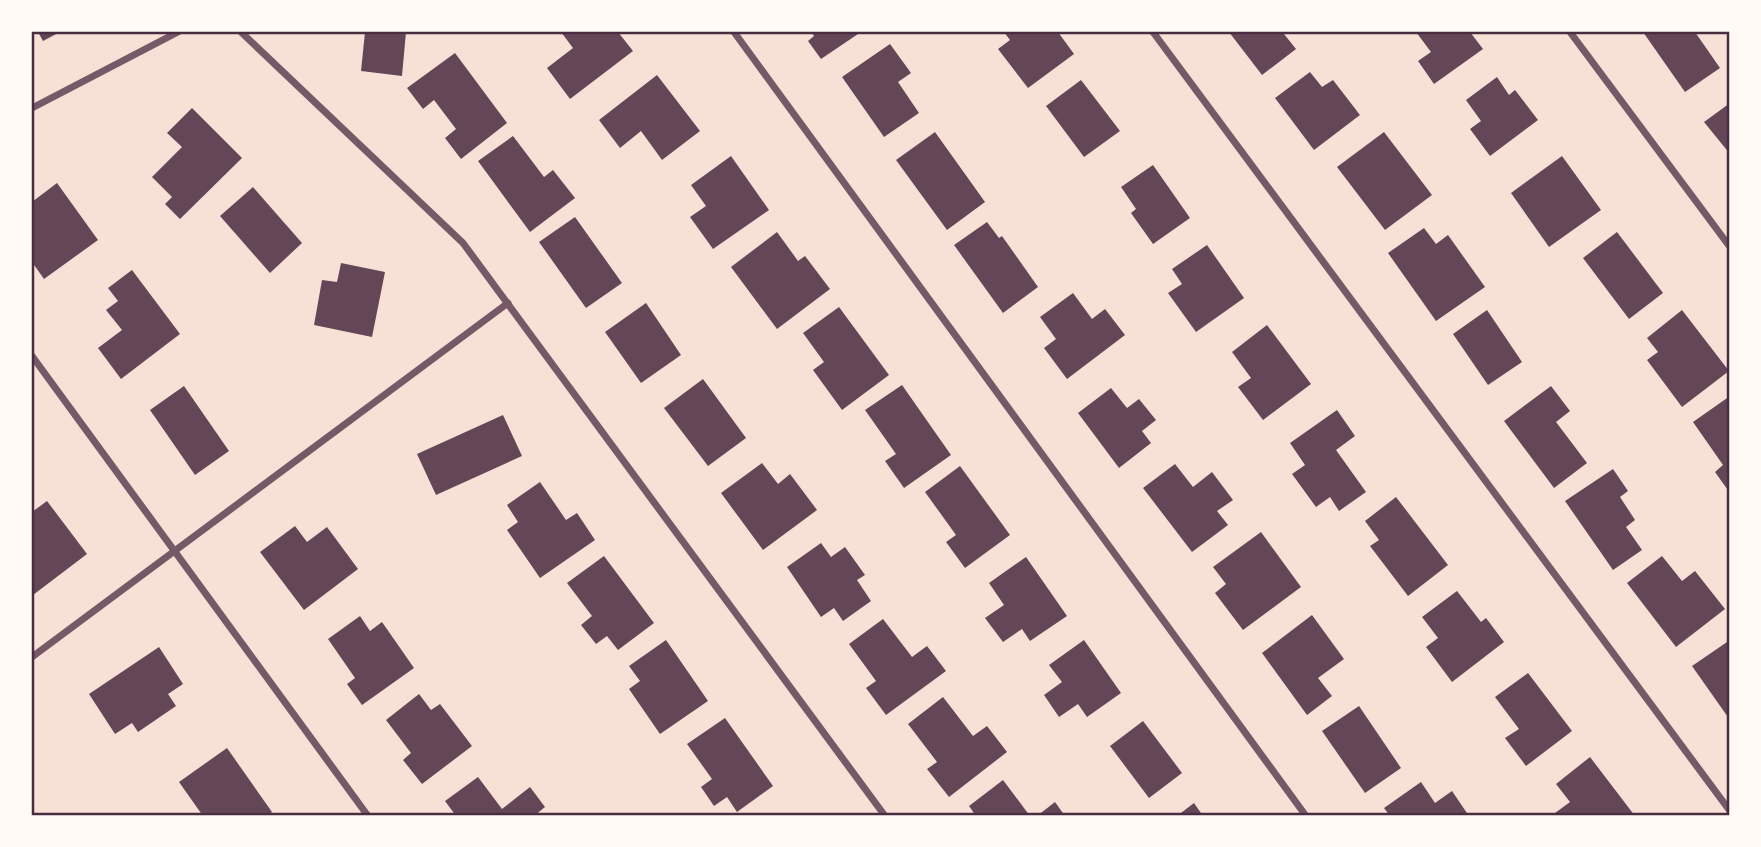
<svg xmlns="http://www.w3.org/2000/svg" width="1761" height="847" font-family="'Crimson Pro',serif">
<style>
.building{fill:#644757}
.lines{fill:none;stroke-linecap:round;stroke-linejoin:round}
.minor{stroke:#755966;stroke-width:7}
.neatline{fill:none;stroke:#4a2c40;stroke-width:2.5}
</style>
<rect width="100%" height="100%" fill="#f7e1d7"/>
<g class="building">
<polygon points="38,32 60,32 43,41"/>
<polygon points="365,32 406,32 402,76 361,71"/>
<polygon points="561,32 618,32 633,51 570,99 547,68 573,48"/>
<polygon points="811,32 861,32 821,59 808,41 814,36"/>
<polygon points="1004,32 1058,32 1074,54 1028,88 998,49 1010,40"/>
<polygon points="1229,32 1287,32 1284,34 1296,49 1262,75"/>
<polygon points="1416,32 1470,32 1483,49 1434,84 1418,61 1431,52"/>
<polygon points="1643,32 1695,32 1720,68 1685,92"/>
<polygon points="890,44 911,73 898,82 919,113 884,137 842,77"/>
<polygon points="455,53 507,123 461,159 445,138 456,129 434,100 423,109 407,88"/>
<polygon points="1310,72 1322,87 1333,80 1360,115 1314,150 1275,98"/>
<polygon points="657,75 700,131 662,160 641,131 620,148 599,120"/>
<polygon points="1497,77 1509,95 1515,90 1538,120 1490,156 1470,129 1481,121 1466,100"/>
<polygon points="1081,80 1120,131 1084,157 1046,106"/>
<polygon points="1730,103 1730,154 1704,122"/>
<polygon points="192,108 242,158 180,219 165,204 172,197 152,177 182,147 167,133"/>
<polygon points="935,132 985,202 947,230 896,160"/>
<polygon points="1384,132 1432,195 1385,230 1337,167"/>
<polygon points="513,136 544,177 553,170 575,198 530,232 478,161"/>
<polygon points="731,156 769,210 713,249 690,217 706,206 691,185"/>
<polygon points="1562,156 1601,210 1549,247 1511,193"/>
<polygon points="1153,165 1190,218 1153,244 1131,213 1136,209 1121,187"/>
<polygon points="57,183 98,240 44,279 32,262 32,202"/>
<polygon points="253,187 302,243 270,273 220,216"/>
<polygon points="575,217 622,283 586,308 539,242"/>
<polygon points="987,222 999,238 1002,236 1038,287 1003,313 954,245"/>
<polygon points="1424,228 1436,244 1448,235 1485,287 1436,321 1388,253"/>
<polygon points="777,232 798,261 805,256 830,289 777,329 731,267"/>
<polygon points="1617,232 1663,293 1629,319 1583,258"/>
<polygon points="1207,245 1244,298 1196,332 1168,293 1182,284 1172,269"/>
<polygon points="341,263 385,272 372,337 314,325 322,280 337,282"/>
<polygon points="132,270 180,334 121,379 98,348 122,330 106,310 118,301 108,288"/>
<polygon points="1073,293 1092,319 1105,309 1125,335 1067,379 1044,348 1056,339 1040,317"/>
<polygon points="646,303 681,355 641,383 605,332"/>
<polygon points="839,307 889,375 842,410 813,370 824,362 803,333"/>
<polygon points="1487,310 1522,362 1488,385 1453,334"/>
<polygon points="1682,310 1729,371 1682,407 1647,360 1658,352 1647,338"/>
<polygon points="1267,325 1311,384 1263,420 1238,387 1251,378 1232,352"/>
<polygon points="703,379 746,438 708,466 664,408"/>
<polygon points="902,385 951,455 904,488 885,461 896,454 865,410"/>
<polygon points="184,386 229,451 195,475 150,410"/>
<polygon points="1551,386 1570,411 1556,422 1587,463 1554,488 1504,421"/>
<polygon points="1111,388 1127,408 1139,399 1156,420 1142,431 1151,443 1119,468 1078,413"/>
<polygon points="1730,396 1730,493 1715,472 1723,465 1693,422"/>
<polygon points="1337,410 1355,436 1336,450 1366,492 1339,511 1330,497 1316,507 1292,474 1305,465 1290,443"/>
<polygon points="503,415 522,456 436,495 417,454"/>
<polygon points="762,463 778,484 790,474 817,510 763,550 721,493"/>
<polygon points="1175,464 1193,487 1212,472 1233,500 1217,511 1228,525 1192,552 1143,488"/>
<polygon points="960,466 1010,535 965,568 946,542 956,535 925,492"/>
<polygon points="1613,469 1628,491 1620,497 1635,520 1626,527 1642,550 1613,570 1565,501"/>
<polygon points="540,482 566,520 577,513 595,540 540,578 507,530 518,522 507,505"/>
<polygon points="1396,497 1448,565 1408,596 1370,546 1379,540 1365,521"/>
<polygon points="47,501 87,554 33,595 32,593 32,512"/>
<polygon points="295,526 307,542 327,527 358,569 304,610 260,552"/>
<polygon points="1261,532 1301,587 1243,630 1215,593 1226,584 1213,567"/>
<polygon points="821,543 831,557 845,547 865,575 857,580 871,601 843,621 834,608 821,617 787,567"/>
<polygon points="604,556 654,623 618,650 607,636 596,644 581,625 592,616 567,583"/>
<polygon points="1662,556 1682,581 1695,571 1725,609 1676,647 1627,583"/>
<polygon points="1026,557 1067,616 1030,641 1022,629 1003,642 985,618 1004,605 989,583"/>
<polygon points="1457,591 1481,622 1486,618 1504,642 1452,682 1426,647 1438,638 1422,617"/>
<polygon points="1312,615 1344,659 1318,678 1332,696 1307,715 1262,653"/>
<polygon points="360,616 370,631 382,622 414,668 362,705 347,684 355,678 328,639"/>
<polygon points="883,619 912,657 927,646 946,671 886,715 866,688 876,681 849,644"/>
<polygon points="666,640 708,701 660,734 629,689 640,681 629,666"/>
<polygon points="1084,640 1121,693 1087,717 1078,704 1059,717 1044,695 1062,682 1049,665"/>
<polygon points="1730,640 1730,720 1692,666"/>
<polygon points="159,647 183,684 168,694 176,706 138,732 132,723 115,734 89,694"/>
<polygon points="1528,673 1572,731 1526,766 1505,738 1519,729 1495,697"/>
<polygon points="419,694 431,710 440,704 472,746 422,784 403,760 411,753 386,720"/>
<polygon points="943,697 973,736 987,726 1007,752 949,797 927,769 937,762 908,724"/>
<polygon points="1359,706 1401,768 1365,793 1322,731"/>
<polygon points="725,718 773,786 737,812 727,797 714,806 701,787 712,779 687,744"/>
<polygon points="1143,721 1182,773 1149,798 1110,746"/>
<polygon points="227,748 272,812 267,816 203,816 179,782"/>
<polygon points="1590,757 1635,816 1557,816 1555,813 1570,802 1556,784"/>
<polygon points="478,777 502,809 530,787 545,807 534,816 456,816 445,801"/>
<polygon points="1003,780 1030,816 976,816 969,806"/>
<polygon points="1421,782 1435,803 1452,791 1469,816 1390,816 1384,808"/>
<polygon points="1055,802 1065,816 1037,816"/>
<polygon points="1194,803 1203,816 1177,816"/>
</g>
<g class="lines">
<g class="minor">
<polyline points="241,32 463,243 885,816"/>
<polyline points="734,32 1306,816"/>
<polyline points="1153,32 1730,811"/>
<polyline points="1570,32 1730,247"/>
<polyline points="32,108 178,32"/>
<polyline points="32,356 368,816"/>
<polyline points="32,657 508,303"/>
</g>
</g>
<rect width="1761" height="847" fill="none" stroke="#fffaf5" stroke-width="66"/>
<rect x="33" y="33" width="1695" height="781" class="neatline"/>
</svg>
